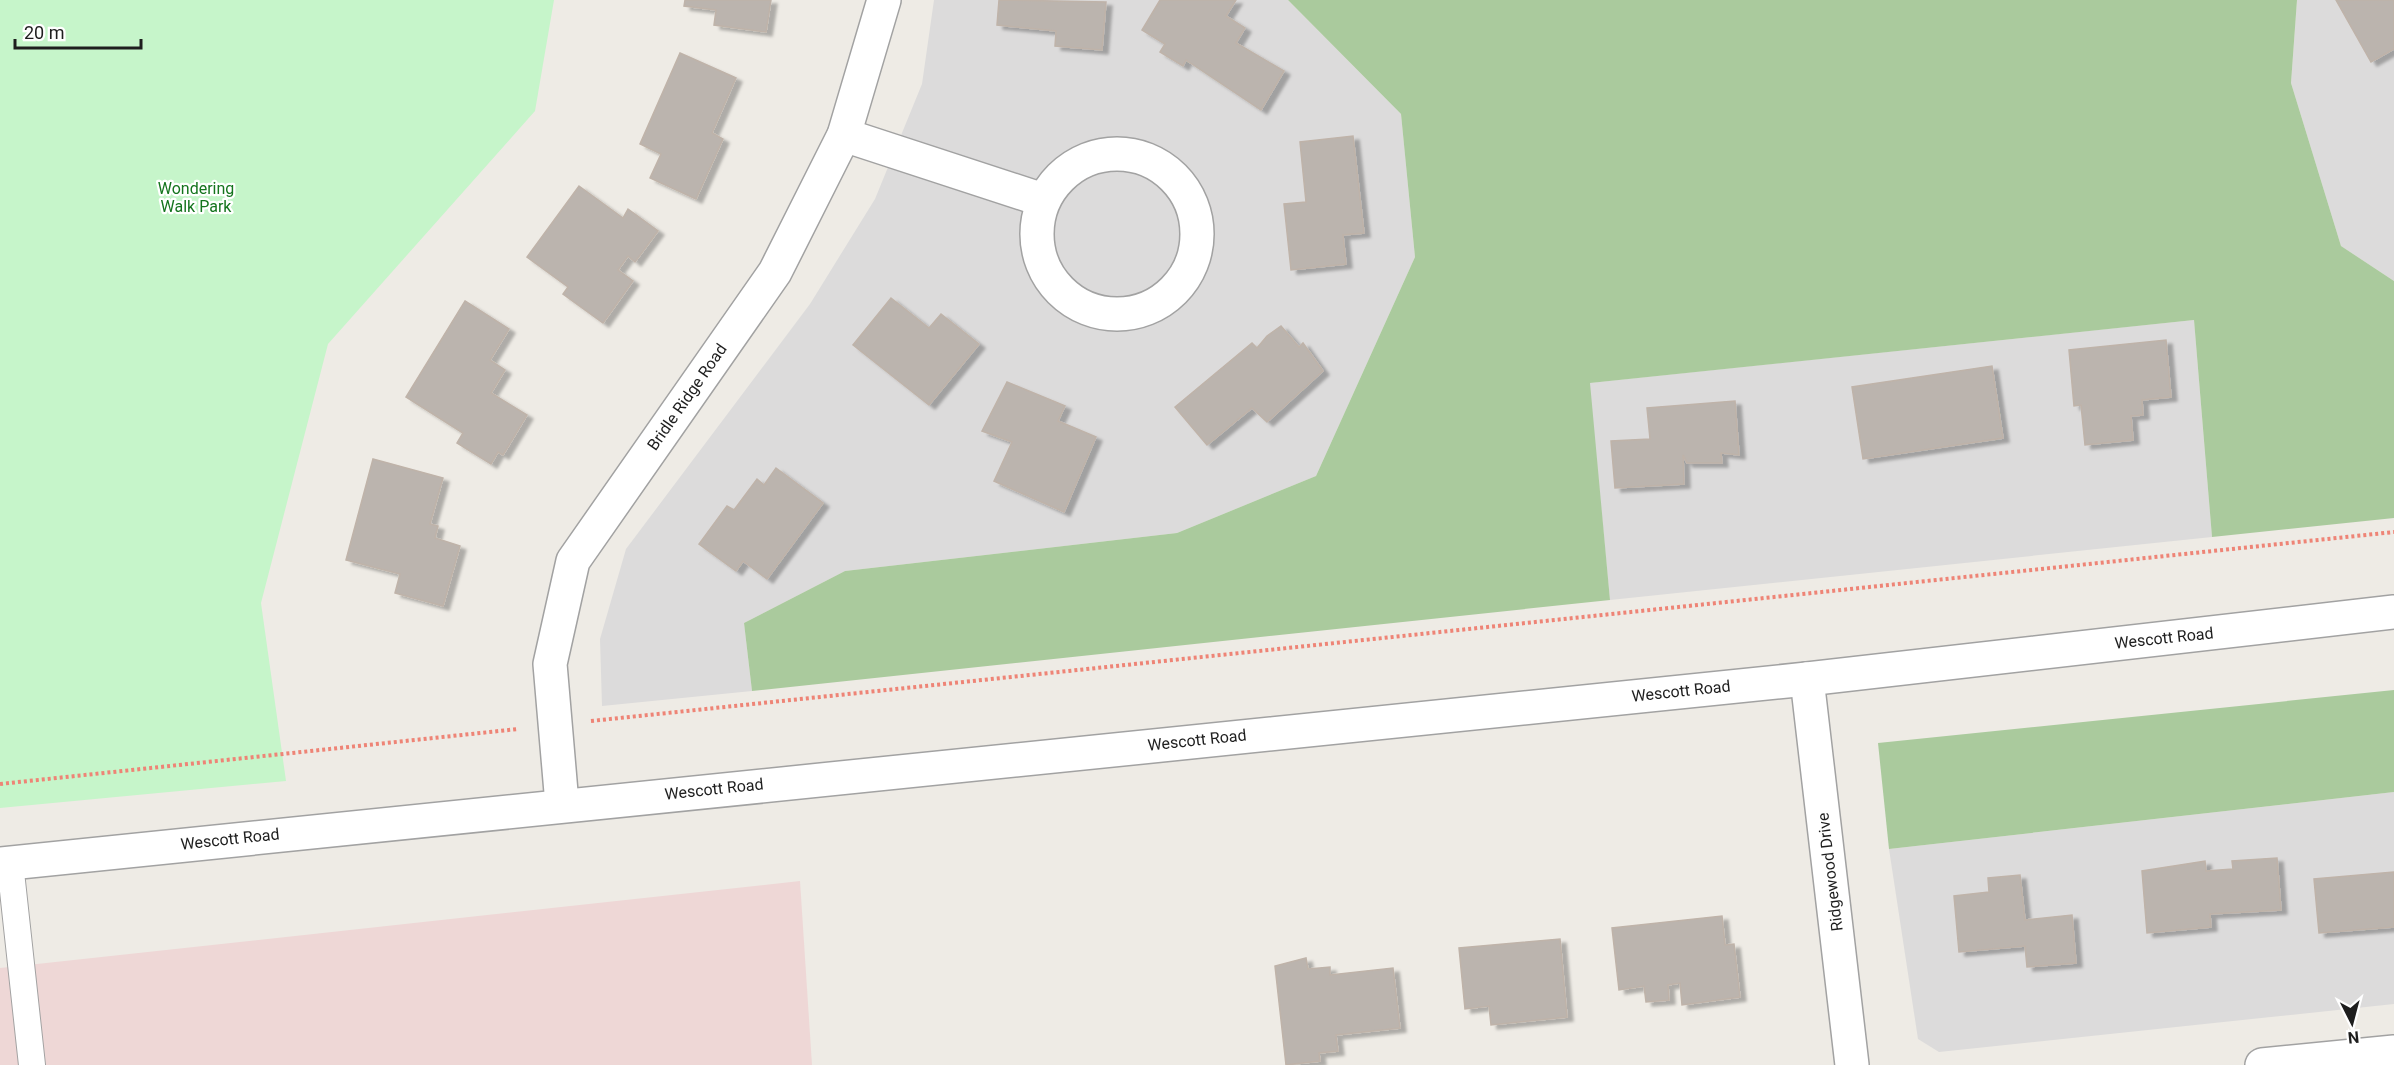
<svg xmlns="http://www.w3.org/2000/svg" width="2394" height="1065" font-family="Roboto,sans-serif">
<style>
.residential{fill:#dcdbdb}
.commercial{fill:#eed7d6}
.forest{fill:#aaca9d}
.park{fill:#c6f5ca}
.building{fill:#bbb4ae;stroke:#bfb3a9;stroke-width:1.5;filter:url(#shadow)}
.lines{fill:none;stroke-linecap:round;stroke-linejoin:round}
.service-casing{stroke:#a2a2a2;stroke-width:28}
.minor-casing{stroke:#a2a2a2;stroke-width:36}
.tertiary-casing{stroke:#a2a2a2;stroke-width:36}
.path{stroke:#ee8476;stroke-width:4;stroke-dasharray:3 3;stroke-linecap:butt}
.service{stroke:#fff;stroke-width:26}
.minor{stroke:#fff;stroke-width:33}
.tertiary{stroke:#fff;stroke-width:33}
.labels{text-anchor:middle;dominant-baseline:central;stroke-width:4.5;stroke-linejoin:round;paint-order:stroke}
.park-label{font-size:16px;fill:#14741d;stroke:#fff}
.street-label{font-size:16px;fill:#1e1e1e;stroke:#fff}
</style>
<defs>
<filter id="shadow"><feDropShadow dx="6" dy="4" stdDeviation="1.5" flood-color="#0004"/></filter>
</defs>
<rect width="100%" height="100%" fill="#eeebe5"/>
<g class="residential">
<polygon points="934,0 1288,0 1401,114 1415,257 1316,476 1177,533 845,571 744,623 752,691 602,706 600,639 626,549 810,304 875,199 922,84"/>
<polygon points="2297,0 2394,0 2394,281 2341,246 2291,83"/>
<polygon points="2194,320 2212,537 1610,600 1589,383"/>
<polygon points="2394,792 2394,1004 1939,1052 1918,1039 1889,849"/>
</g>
<polygon class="commercial" points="800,881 812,1065 0,1065 0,968"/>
<g class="forest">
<polygon points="1288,0 2297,0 2291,83 2341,246 2394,281 2394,518 2212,537 2194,320 1590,383 1610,600 752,691 744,623 845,571 1177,533 1316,476 1415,257 1401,114"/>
<polygon points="2394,690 2394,792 1889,849 1878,743"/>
</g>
<polygon class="park" points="0,0 554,0 535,111 328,344 261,603 286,781 0,808"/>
<g class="building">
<polygon points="685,0 771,0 766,32 714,25 716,10 684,6"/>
<polygon points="999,0 1106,2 1102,50 1055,46 1056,31 997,25"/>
<polygon points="1160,0 1236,0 1226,16 1245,28 1236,43 1284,71 1261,110 1186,60 1183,66 1160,52 1165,44 1142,30"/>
<polygon points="2336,0 2394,0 2394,49 2371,62"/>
<polygon points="680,53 736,78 712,133 723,139 696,199 650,178 661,154 640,144"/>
<polygon points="1353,136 1364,233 1343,235 1346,264 1291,270 1284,204 1306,202 1300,142"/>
<polygon points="579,186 623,218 628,209 658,231 635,262 628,256 618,270 633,281 603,323 563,294 568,287 527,257"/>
<polygon points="891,298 929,328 941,314 979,344 929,405 853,345"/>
<polygon points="465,301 509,329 490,360 505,370 491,393 527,415 503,455 498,452 491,464 457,443 463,433 406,397"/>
<polygon points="1281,326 1299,347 1303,343 1323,371 1267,422 1252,408 1207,445 1175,407 1252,343 1257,348 1267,336"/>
<polygon points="2166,340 2171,397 2142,400 2143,415 2131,416 2133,440 2085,445 2081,405 2074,406 2069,350"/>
<polygon points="1992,366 2003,438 1863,459 1852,387"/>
<polygon points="1007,382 1065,406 1058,421 1096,437 1064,512 994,481 1012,442 982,431"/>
<polygon points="1735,401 1739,455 1721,453 1722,463 1687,463 1683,455 1684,484 1615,488 1611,441 1650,439 1647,408"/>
<polygon points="373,459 443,478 430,524 438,526 435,538 460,546 443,606 395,593 400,574 346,560"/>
<polygon points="776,468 823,503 767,579 743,561 736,571 699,544 727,506 734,510 757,479 764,485"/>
<polygon points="2277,858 2281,910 2210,914 2211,927 2147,933 2142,871 2205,861 2206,871 2233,869 2232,861"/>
<polygon points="2394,872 2394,927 2319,933 2314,879"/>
<polygon points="2020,875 2025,920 2072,915 2076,963 2027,967 2025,946 1959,952 1954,896 1989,892 1988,878"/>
<polygon points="1722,916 1725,945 1734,944 1740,997 1682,1005 1680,983 1668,985 1669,1000 1646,1002 1644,986 1619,990 1612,928"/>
<polygon points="1560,939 1567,1017 1491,1025 1489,1006 1465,1009 1459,948"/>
<polygon points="1306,958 1308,969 1330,967 1330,975 1393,968 1400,1028 1336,1035 1338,1051 1319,1053 1320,1061 1286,1065 1275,966"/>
</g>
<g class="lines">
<defs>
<polyline id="service" points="10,863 32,1065"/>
<g id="minor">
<polyline points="844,135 1043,200"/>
<circle cx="1117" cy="234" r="80"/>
<polyline points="1807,679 1852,1065"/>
<polyline points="562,804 550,664 573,561 775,272 844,135 884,0"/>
<polyline points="2262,1065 2394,1052"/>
</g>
<polyline id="tertiary" points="0,864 1807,679 2394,612"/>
</defs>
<use href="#service" class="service-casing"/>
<use href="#minor" class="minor-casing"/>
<use href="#tertiary" class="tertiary-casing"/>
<g class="path">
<polyline points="591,721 2394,532"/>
<polyline points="0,784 518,729"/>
</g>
<use href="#service" class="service"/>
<use href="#minor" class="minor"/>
<use href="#tertiary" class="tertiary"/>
</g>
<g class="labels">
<g class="park-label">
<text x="196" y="188">Wondering<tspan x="196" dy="18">Walk Park</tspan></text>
</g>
<g class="street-label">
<text transform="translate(687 397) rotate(-55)">Bridle Ridge Road</text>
<text transform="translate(2164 638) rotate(-6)">Wescott Road</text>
<text transform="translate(1681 691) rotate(-6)">Wescott Road</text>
<text transform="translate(1197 740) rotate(-6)">Wescott Road</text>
<text transform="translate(714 789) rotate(-6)">Wescott Road</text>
<text transform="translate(230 839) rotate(-6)">Wescott Road</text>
<text transform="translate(1830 872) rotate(-97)">Ridgewood Drive</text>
</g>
</g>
<g transform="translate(2352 1023) rotate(174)" stroke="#ffffff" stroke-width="4.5" paint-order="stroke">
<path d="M0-4.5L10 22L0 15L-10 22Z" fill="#1e1e1e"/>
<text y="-9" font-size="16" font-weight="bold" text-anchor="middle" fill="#1e1e1e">N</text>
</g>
<path d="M15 39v9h126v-9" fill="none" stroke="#1e1e1e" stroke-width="3"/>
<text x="24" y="39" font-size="18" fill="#1e1e1e" stroke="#ffffff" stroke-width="4.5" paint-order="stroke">20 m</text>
</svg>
